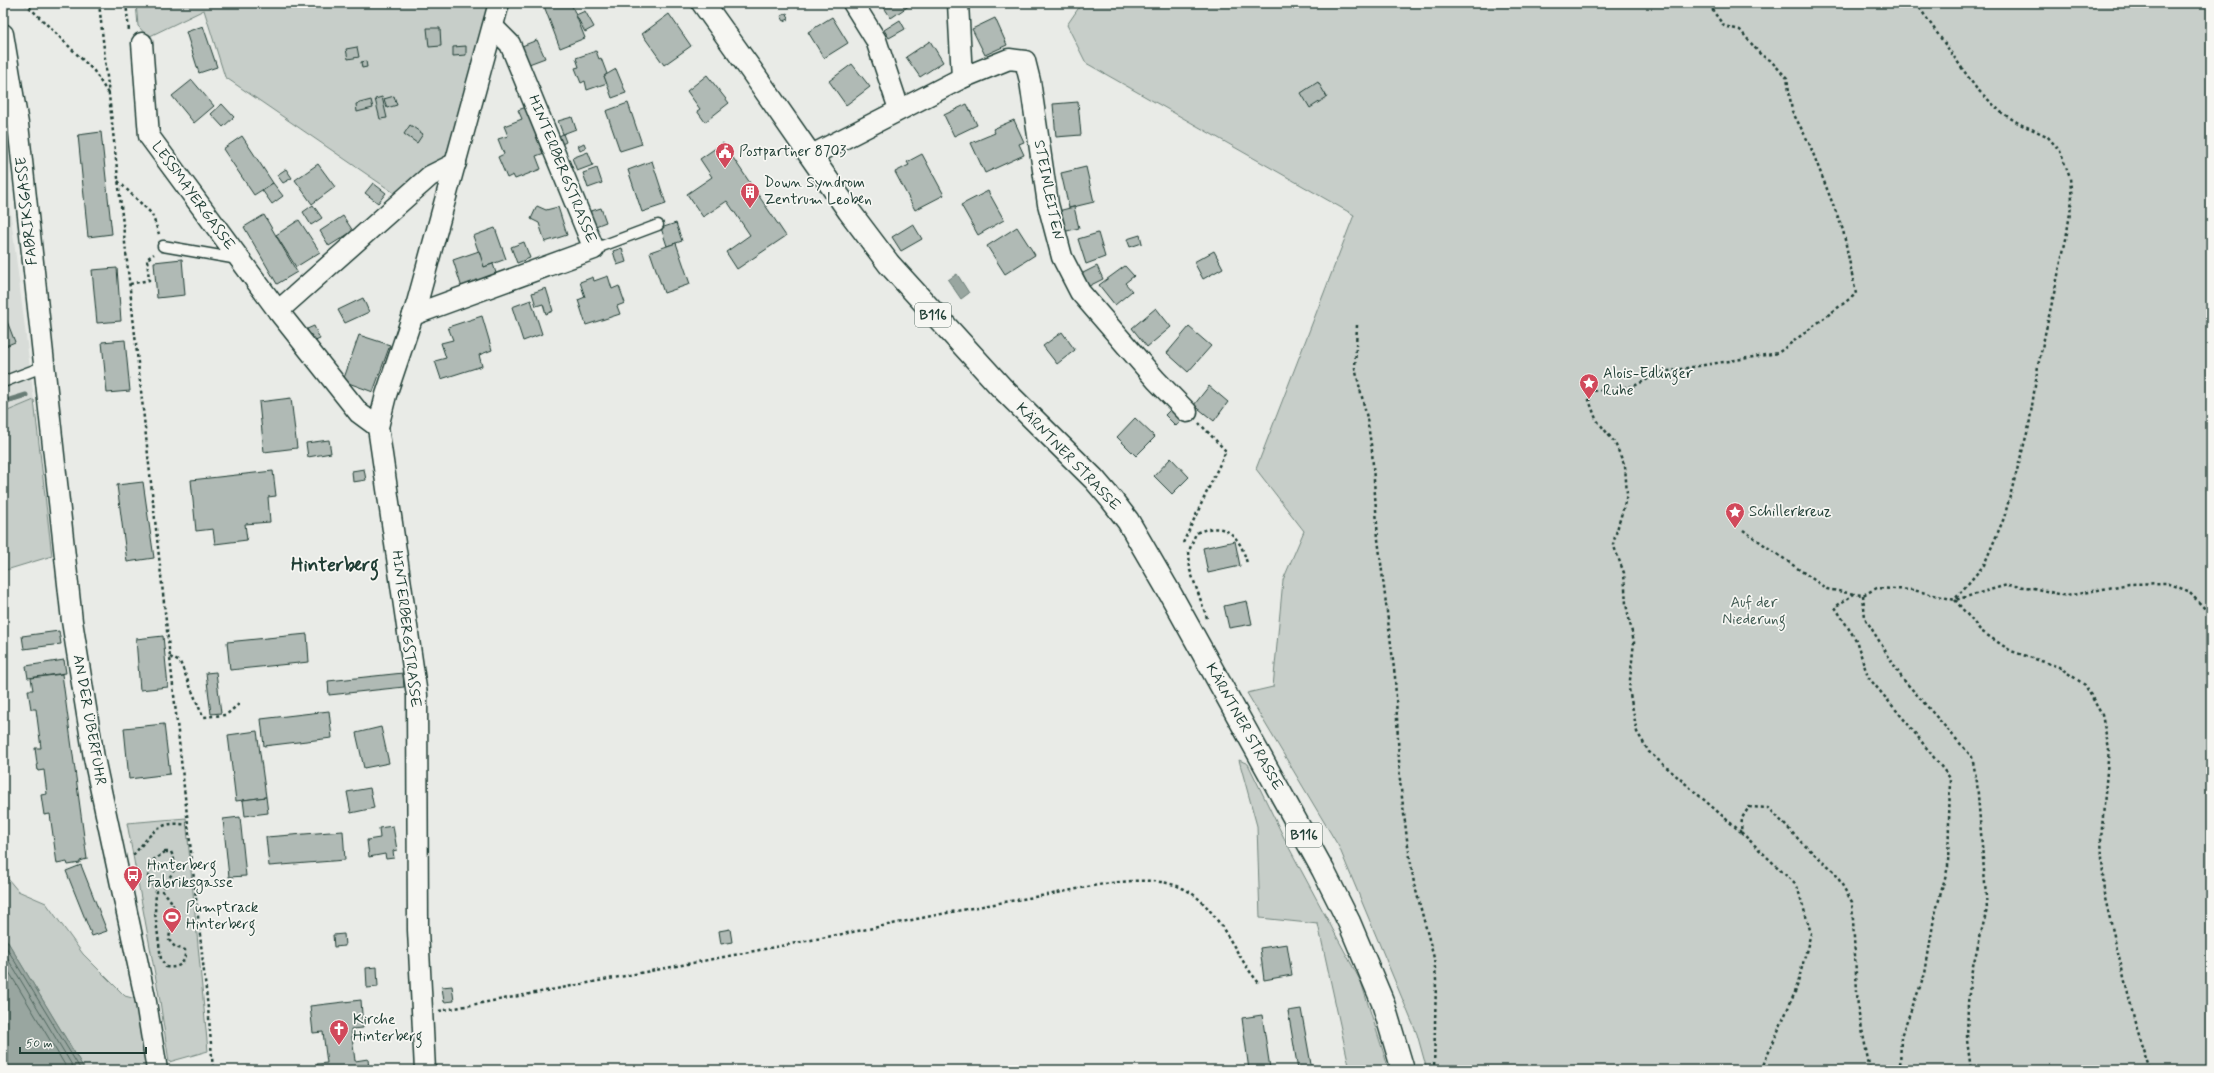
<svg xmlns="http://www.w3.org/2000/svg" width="2214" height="1073" font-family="Mynerve,sans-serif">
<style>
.built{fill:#d8dcd8}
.green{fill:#c7cec9;stroke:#73867e}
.water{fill:#99a6a0;stroke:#687c75}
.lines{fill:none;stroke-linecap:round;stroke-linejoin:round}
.shore{stroke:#50675f;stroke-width:1}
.stream{stroke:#687c75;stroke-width:5}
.building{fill:#b0bab5;stroke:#1f3d34}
.lane-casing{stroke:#1f3d34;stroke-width:13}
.street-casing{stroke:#1f3d34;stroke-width:23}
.primary-casing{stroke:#1f3d34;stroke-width:25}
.path{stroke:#1f3d34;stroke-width:2.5;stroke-dasharray:3 3;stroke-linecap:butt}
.lane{stroke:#f6f6f2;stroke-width:10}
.street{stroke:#f6f6f2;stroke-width:20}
.primary{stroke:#f6f6f2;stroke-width:22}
.labels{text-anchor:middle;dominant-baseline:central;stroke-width:3.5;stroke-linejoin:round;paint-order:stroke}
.shield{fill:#f6f6f2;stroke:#60746d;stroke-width:1}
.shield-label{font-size:14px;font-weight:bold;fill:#1f3d34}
.poi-label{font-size:15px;fill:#1f3d34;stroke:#f6f6f2;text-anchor:start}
.street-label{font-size:15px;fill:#1f3d34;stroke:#f6f6f2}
.park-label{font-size:15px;fill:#415a52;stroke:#f6f6f2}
.district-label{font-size:19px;font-weight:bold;fill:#1f3d34;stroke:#f6f6f2}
</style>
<rect width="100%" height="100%" fill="#e9ebe7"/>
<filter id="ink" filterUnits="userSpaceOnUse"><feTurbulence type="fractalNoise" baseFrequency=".025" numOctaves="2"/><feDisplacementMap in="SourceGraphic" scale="8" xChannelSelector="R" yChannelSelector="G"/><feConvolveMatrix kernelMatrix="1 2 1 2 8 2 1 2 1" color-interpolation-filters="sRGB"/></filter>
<g filter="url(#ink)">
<polygon class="built" points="3,154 34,400 3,413"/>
<g class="green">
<polygon points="136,3 488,3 451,152 425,171 400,197 225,77 204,10 148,37 138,26"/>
<polygon points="1082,3 2211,3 2211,1070 1427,1070 1417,1034 1339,847 1247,693 1273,687 1283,580 1304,531 1256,469 1354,215 1086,63 1067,25"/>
<polygon points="34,400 52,556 3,571 3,413"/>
<polygon points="1239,760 1248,764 1287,844 1361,982 1389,1070 1350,1070 1318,924 1260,918 1257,826"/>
<polygon points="186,818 208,1051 169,1062 160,1001 127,823"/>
<polygon points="3,873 18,891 46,903 83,954 125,996 146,1002 157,1070 85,1070 3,934"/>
</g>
<g class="water">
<polygon points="957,274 969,293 961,299 948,280"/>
<polygon points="3,934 85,1070 3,1070"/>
</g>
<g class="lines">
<g class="shore">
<polyline points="3,942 81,1070"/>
<polyline points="3,951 75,1070"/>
<polyline points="3,962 68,1070"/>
</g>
<polyline class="stream" points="3,402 26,395"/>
</g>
<g class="building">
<polygon points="518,3 534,3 533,7"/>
<polygon points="551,3 571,3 585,38 560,48 544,6"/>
<polygon points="793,3 801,3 795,7"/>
<polygon points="881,3 913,3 891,18"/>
<polygon points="585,11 594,27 585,32 576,15"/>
<polygon points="787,13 789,19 784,21 781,16"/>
<polygon points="669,14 691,46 664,65 642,34"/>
<polygon points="832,17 848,43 824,58 808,32"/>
<polygon points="995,18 1007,45 985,55 972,29"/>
<polygon points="900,20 905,29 889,38 884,30"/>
<polygon points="203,26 217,67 199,73 186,32"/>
<polygon points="427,28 440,28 441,46 429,47"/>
<polygon points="537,40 545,58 529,64 522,46"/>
<polygon points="930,41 943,62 920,77 906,57"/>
<polygon points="466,46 466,55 453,56 453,47"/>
<polygon points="357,47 359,57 348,59 346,49"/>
<polygon points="596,51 599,59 601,58 607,74 604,76 607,83 587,90 585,81 581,83 575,68 579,67 576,58"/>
<polygon points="366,61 367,67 362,68 361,62"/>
<polygon points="852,64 870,87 846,105 829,81"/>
<polygon points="616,69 626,93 612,98 604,76"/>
<polygon points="707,75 729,103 705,122 697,111 700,109 687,91"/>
<polygon points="192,80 214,106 194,123 172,96"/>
<polygon points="1318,82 1327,97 1310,108 1301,93"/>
<polygon points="394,96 397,105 387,108 384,99"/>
<polygon points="382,97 387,118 380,119 375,99"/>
<polygon points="371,100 373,108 357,112 356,104"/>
<polygon points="1078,102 1081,135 1056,137 1053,104"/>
<polygon points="628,103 642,144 620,151 606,111"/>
<polygon points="222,104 234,117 223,127 211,114"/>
<polygon points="967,104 977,125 954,136 944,115"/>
<polygon points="529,106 547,152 536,156 541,169 515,179 513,175 507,178 498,157 504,154 498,139 508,136 504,126 522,119 518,110"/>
<polygon points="572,117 576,129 563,134 558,121"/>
<polygon points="1014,120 1024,142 1019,144 1024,155 985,173 971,143 995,133 993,129"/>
<polygon points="410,125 423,134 417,143 404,134"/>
<polygon points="101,132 112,234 88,237 78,135"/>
<polygon points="563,134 566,142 560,145 557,137"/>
<polygon points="242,136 273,183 254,195 223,149"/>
<polygon points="584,143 586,148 580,151 578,146"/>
<polygon points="723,143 786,236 737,269 726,252 750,235 727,201 703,217 687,194 712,177 700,159"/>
<polygon points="588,152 593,165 577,171 572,158"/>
<polygon points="922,154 944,195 915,210 895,172 909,165 907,162"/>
<polygon points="652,161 666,204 642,212 628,170"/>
<polygon points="318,164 335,187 312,204 295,180"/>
<polygon points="1086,167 1094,202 1069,208 1061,173"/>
<polygon points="597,168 602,183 588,188 583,173"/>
<polygon points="286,169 292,178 283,183 277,175"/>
<polygon points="273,183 283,196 272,204 262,190"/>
<polygon points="373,183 386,193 378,203 365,193"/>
<polygon points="988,191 1004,220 978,235 961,205"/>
<polygon points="313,205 322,218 311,225 303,212"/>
<polygon points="537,206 546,210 558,207 567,235 545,242 539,223 531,219"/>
<polygon points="1074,207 1079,228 1063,232 1058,211"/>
<polygon points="601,208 606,222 593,227 588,212"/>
<polygon points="264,215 297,272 277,284 244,227"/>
<polygon points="343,216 353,231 329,246 320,231"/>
<polygon points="299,220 320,252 296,267 276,235"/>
<polygon points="676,223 682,241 667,246 661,228"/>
<polygon points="913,224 922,239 901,251 892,237"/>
<polygon points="1017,227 1035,255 1005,274 987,246"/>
<polygon points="495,228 506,259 484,267 473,236"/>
<polygon points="1098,233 1105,257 1086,264 1078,239"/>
<polygon points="1140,235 1142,243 1130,247 1127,239"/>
<polygon points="524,242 530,258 517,263 511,247"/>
<polygon points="676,243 690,284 664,293 650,252"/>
<polygon points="622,248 626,262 617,265 613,251"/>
<polygon points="479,251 484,267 493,264 497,276 462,288 453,260"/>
<polygon points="1214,251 1223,268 1203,279 1194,262"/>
<polygon points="182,259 185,295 157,298 154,262"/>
<polygon points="1097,266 1103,279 1087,287 1081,274"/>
<polygon points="1125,266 1134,276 1125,283 1132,291 1115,305 1099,285"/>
<polygon points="117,268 121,321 97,323 92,270"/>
<polygon points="608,276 612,289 619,286 625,303 617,306 620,314 586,325 578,300 585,297 580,282 593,277 594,281"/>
<polygon points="546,288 553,311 546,314 543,304 536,306 532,293"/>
<polygon points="363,298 369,312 345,323 338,310"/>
<polygon points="531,300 542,334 523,341 512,307"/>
<polygon points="1156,308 1171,327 1147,347 1132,328"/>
<polygon points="3,311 15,342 3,347"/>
<polygon points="482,316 492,350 479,355 482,366 441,379 435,361 446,358 441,343 453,340 448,327"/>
<polygon points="314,326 320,339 313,342 307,329"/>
<polygon points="1189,327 1211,346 1188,372 1167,353"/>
<polygon points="1062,332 1075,350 1057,364 1043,346"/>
<polygon points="359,335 390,345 373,392 343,381"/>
<polygon points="125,340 130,391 107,393 102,342"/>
<polygon points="1209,386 1228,402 1214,421 1194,405"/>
<polygon points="291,398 297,448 264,452 259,402"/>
<polygon points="1174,406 1185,416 1176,426 1165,415"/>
<polygon points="1135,418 1155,437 1136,456 1117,437"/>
<polygon points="329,440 331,453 308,457 306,443"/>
<polygon points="1171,458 1189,477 1172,494 1154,476"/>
<polygon points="364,469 366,480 353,482 352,471"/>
<polygon points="273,471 276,496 268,497 270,522 245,524 247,540 215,544 213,529 196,531 191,480"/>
<polygon points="143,482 154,558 127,562 117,485"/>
<polygon points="1235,541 1240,566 1208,573 1203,548"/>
<polygon points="1247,601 1252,624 1229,628 1224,606"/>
<polygon points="59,631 61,644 24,649 22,636"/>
<polygon points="307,634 309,662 230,670 227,642"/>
<polygon points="163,636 168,687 140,690 136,639"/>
<polygon points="64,660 66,673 28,678 26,666"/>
<polygon points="216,672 221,713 211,714 206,673"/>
<polygon points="403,673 404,687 329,695 328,681"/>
<polygon points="62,674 87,859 80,861 80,863 68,865 67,862 57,864 50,814 44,815 41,795 47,794 44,770 38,771 35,748 41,748 36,709 31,709 28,690 33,690 31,678"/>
<polygon points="329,711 332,738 264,746 261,719"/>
<polygon points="164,724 170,774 129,779 124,728"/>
<polygon points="381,727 389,763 364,768 356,733"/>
<polygon points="257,731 266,797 236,801 228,735"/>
<polygon points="370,788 374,808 351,813 347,792"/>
<polygon points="266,797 268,813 245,816 243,800"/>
<polygon points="240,817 246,876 229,877 223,819"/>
<polygon points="393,826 397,850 393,851 394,858 386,859 385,854 369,857 367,840 380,838 379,828"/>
<polygon points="343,831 345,860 269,866 266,837"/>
<polygon points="81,865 107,931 92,936 66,871"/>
<polygon points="730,929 732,942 721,944 719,931"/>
<polygon points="344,934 345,946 334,947 333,935"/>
<polygon points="1287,944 1292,975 1264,980 1260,948"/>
<polygon points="377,967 378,987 367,988 366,968"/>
<polygon points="452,986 454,1001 444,1002 442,987"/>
<polygon points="361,1000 363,1028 351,1029 355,1061 368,1059 369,1070 317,1070 317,1064 327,1063 323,1032 313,1033 310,1006"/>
<polygon points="1301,1009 1312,1070 1298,1070 1288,1011"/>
<polygon points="1262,1015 1270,1068 1249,1070 1242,1018"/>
</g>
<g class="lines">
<defs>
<g id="lane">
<polyline points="163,246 238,259"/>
<polyline points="594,249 658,225"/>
<polyline points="3,382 45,366"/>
</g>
<g id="street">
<polyline points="853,3 876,40 899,109"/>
<polyline points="958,3 962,78 1009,59 1025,61 1030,81 1048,204 1062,257 1080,292 1156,380 1187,412"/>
<polyline points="3,34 18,124 72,621 94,758 146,1002 157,1070"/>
<polyline points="142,43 149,136 278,311 359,413 378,427"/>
<polyline points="810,156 962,78"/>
<polyline points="278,311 430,176 456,163"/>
<polyline points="413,315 594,249 510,44 493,27"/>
<polyline points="425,1070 418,930 417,695 378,427 386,395 417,303 499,3"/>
</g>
<polyline id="primary" points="703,3 751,70 849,211 889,264 1001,387 1094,479 1111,499 1128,521 1171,595 1323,870 1349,922 1383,1003 1403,1070"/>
</defs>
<use href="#lane" class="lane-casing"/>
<use href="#street" class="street-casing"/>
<use href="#primary" class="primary-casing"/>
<g class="path">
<polyline points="25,3 94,71 109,95"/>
<polyline points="99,3 209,1018 213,1070"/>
<polyline points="126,3 129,31"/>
<polyline points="1712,3 1713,11 1724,26 1740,30 1761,55 1770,60 1787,78 1792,111 1809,143 1843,230 1856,294 1778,353 1662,372 1634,386 1592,391 1589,400 1596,419 1615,443 1625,466 1627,495 1613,544 1624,573 1626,604 1634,642 1629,689 1637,732 1649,752 1741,832"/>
<polyline points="1916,3 1976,88 2002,113 2020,124 2047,136 2060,151 2070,178 2072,200 2066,239 2038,366 2029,426 2004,518 1984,565 1955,599"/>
<polyline points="118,181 152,214 159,234"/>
<polyline points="130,284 149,280 147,259 154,254"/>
<polyline points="1357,325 1355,368 1367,418 1372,451 1378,539 1395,677 1400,781 1407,839 1414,883 1434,958 1436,980 1434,1070"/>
<polyline points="1743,530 1827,589 1854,594"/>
<polyline points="1183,543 1226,451 1199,423"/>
<polyline points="1863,595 1865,618 1902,678 1972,757 1977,782 1987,909 1971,974 1968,1003 1967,1040 1971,1070"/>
<polyline points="1955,600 1981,631 2011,651 2059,667 2085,685 2102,715 2109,749 2101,839 2104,894 2135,1023 2151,1070"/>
<path d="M 1207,618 L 1190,570 L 1189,551 L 1196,533 C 1226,520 1240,536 1247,563"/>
<polyline points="170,657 180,662 203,717 226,715 239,704"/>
<path d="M 165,852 L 171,852 C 181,872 168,874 162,891 C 182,908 171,918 169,940 L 175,947 L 185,950 C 186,963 179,969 166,967 L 161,959 L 155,913 L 156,891 L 148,877 L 152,861 Z"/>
<path d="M 133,855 C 151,836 156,819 187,825"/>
<path d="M 439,1011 C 584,984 729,956 873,928 C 931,916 989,904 1047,895 C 1085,888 1146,871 1182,888 C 1217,903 1234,955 1259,983"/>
<polyline points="1761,1070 1796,990 1811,933 1797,886 1741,832 1742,818 1749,807 1769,808 1802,843 1834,871 1852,902 1858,1009 1870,1070"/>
<polyline points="1900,1070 1901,1036 1925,974 1934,918 1948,867 1950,778 1907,723 1868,677 1856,640 1835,607 1854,594 1863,595 1877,588 1913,590 1955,600 2007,585 2033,588 2067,596 2129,584 2167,583 2188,591 2211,615"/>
</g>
<use href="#lane" class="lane"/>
<use href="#street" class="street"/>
<use href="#primary" class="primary"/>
</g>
</g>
<defs>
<symbol id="civic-pin" viewBox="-11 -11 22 30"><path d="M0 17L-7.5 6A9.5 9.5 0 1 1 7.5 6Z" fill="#d1495b" stroke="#f6f6f2"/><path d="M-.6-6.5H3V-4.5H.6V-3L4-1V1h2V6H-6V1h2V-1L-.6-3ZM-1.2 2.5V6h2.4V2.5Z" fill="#fff"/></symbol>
<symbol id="building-pin" viewBox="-11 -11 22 30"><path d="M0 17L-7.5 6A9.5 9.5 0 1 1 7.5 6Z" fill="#d1495b" stroke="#f6f6f2"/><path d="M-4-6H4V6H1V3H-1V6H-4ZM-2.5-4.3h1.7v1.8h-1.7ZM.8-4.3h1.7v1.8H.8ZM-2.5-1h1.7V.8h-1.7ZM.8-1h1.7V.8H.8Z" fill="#fff"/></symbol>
<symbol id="sight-pin" viewBox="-11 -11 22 30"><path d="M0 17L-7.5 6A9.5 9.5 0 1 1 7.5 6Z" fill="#d1495b" stroke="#f6f6f2"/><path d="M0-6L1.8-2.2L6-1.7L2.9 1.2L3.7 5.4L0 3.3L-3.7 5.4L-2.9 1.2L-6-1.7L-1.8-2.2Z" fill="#fff"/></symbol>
<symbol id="bus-pin" viewBox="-11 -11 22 30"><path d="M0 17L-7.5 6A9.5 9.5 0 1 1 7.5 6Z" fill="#d1495b" stroke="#f6f6f2"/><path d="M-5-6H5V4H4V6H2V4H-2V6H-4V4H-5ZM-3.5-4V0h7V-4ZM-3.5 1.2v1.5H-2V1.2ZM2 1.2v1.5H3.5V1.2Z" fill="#fff"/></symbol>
<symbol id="stadium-pin" viewBox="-11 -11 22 30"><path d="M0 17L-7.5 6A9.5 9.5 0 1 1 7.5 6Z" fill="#d1495b" stroke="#f6f6f2"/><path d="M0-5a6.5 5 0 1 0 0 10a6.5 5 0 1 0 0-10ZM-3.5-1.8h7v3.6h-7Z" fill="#fff"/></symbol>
<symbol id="church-pin" viewBox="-11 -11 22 30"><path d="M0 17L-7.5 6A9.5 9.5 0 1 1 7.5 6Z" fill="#d1495b" stroke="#f6f6f2"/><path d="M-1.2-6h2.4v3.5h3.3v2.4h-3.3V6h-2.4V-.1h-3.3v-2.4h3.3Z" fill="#fff"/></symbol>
</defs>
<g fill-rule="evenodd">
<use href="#civic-pin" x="714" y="141" width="22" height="30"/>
<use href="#building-pin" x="739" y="181" width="22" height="30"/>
<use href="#sight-pin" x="1578" y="372" width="22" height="30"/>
<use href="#sight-pin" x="1724" y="501" width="22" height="30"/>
<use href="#bus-pin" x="122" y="864" width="22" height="30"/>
<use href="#stadium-pin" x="161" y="906" width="22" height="30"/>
<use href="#church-pin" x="328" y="1018" width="22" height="30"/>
</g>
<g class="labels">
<g class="shield">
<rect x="915" y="303" width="36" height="24" rx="3"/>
<rect x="1286" y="823" width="36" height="24" rx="3"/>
</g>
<g class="shield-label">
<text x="933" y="315">B116</text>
<text x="1304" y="835">B116</text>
</g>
<g class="poi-label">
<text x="739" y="152">Postpartner 8703</text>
<text x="764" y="183">Down Syndrom<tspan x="764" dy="17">Zentrum Leoben</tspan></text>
<text x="1603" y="374">Alois-Edlinger<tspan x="1603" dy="17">Ruhe</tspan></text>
<text x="1749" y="512">Schillerkreuz</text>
<text x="147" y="866">Hinterberg<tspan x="147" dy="17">Fabriksgasse</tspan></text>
<text x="186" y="908">Pumptrack<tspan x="186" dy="17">Hinterberg</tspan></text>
<text x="353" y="1020">Kirche<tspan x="353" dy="17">Hinterberg</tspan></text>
</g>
<g class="street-label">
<text transform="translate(562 169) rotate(68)">HINTERBERGSTRASSE</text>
<text transform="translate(1048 190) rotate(79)">STEINLEITEN</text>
<text transform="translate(193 196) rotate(54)">LESSMAYERGASSE</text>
<text transform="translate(27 211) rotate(-96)">FABRIKSGASSE</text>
<text transform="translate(1068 457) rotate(46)">KÄRNTNER STRASSE</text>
<text transform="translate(406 629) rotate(83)">HINTERBERGSTRASSE</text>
<text transform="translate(89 720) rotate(80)">AN DER ÜBERFUHR</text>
<text transform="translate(1244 727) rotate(61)">KÄRNTNER STRASSE</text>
</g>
<g class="park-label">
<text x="1754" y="603">Auf der<tspan x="1754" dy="17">Niederung</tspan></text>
</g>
<g class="district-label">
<text x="335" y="565">Hinterberg</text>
</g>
</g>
<rect width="2214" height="1073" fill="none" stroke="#f6f6f2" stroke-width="16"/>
<rect x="8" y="8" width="2198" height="1057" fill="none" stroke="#1f3d34" stroke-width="1.5" filter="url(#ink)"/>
<path d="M20 1047v6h126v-6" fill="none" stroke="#1f3d34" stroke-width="2"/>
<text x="26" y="1047" font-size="12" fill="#1f3d34" stroke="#f6f6f2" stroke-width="3" paint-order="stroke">50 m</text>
</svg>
